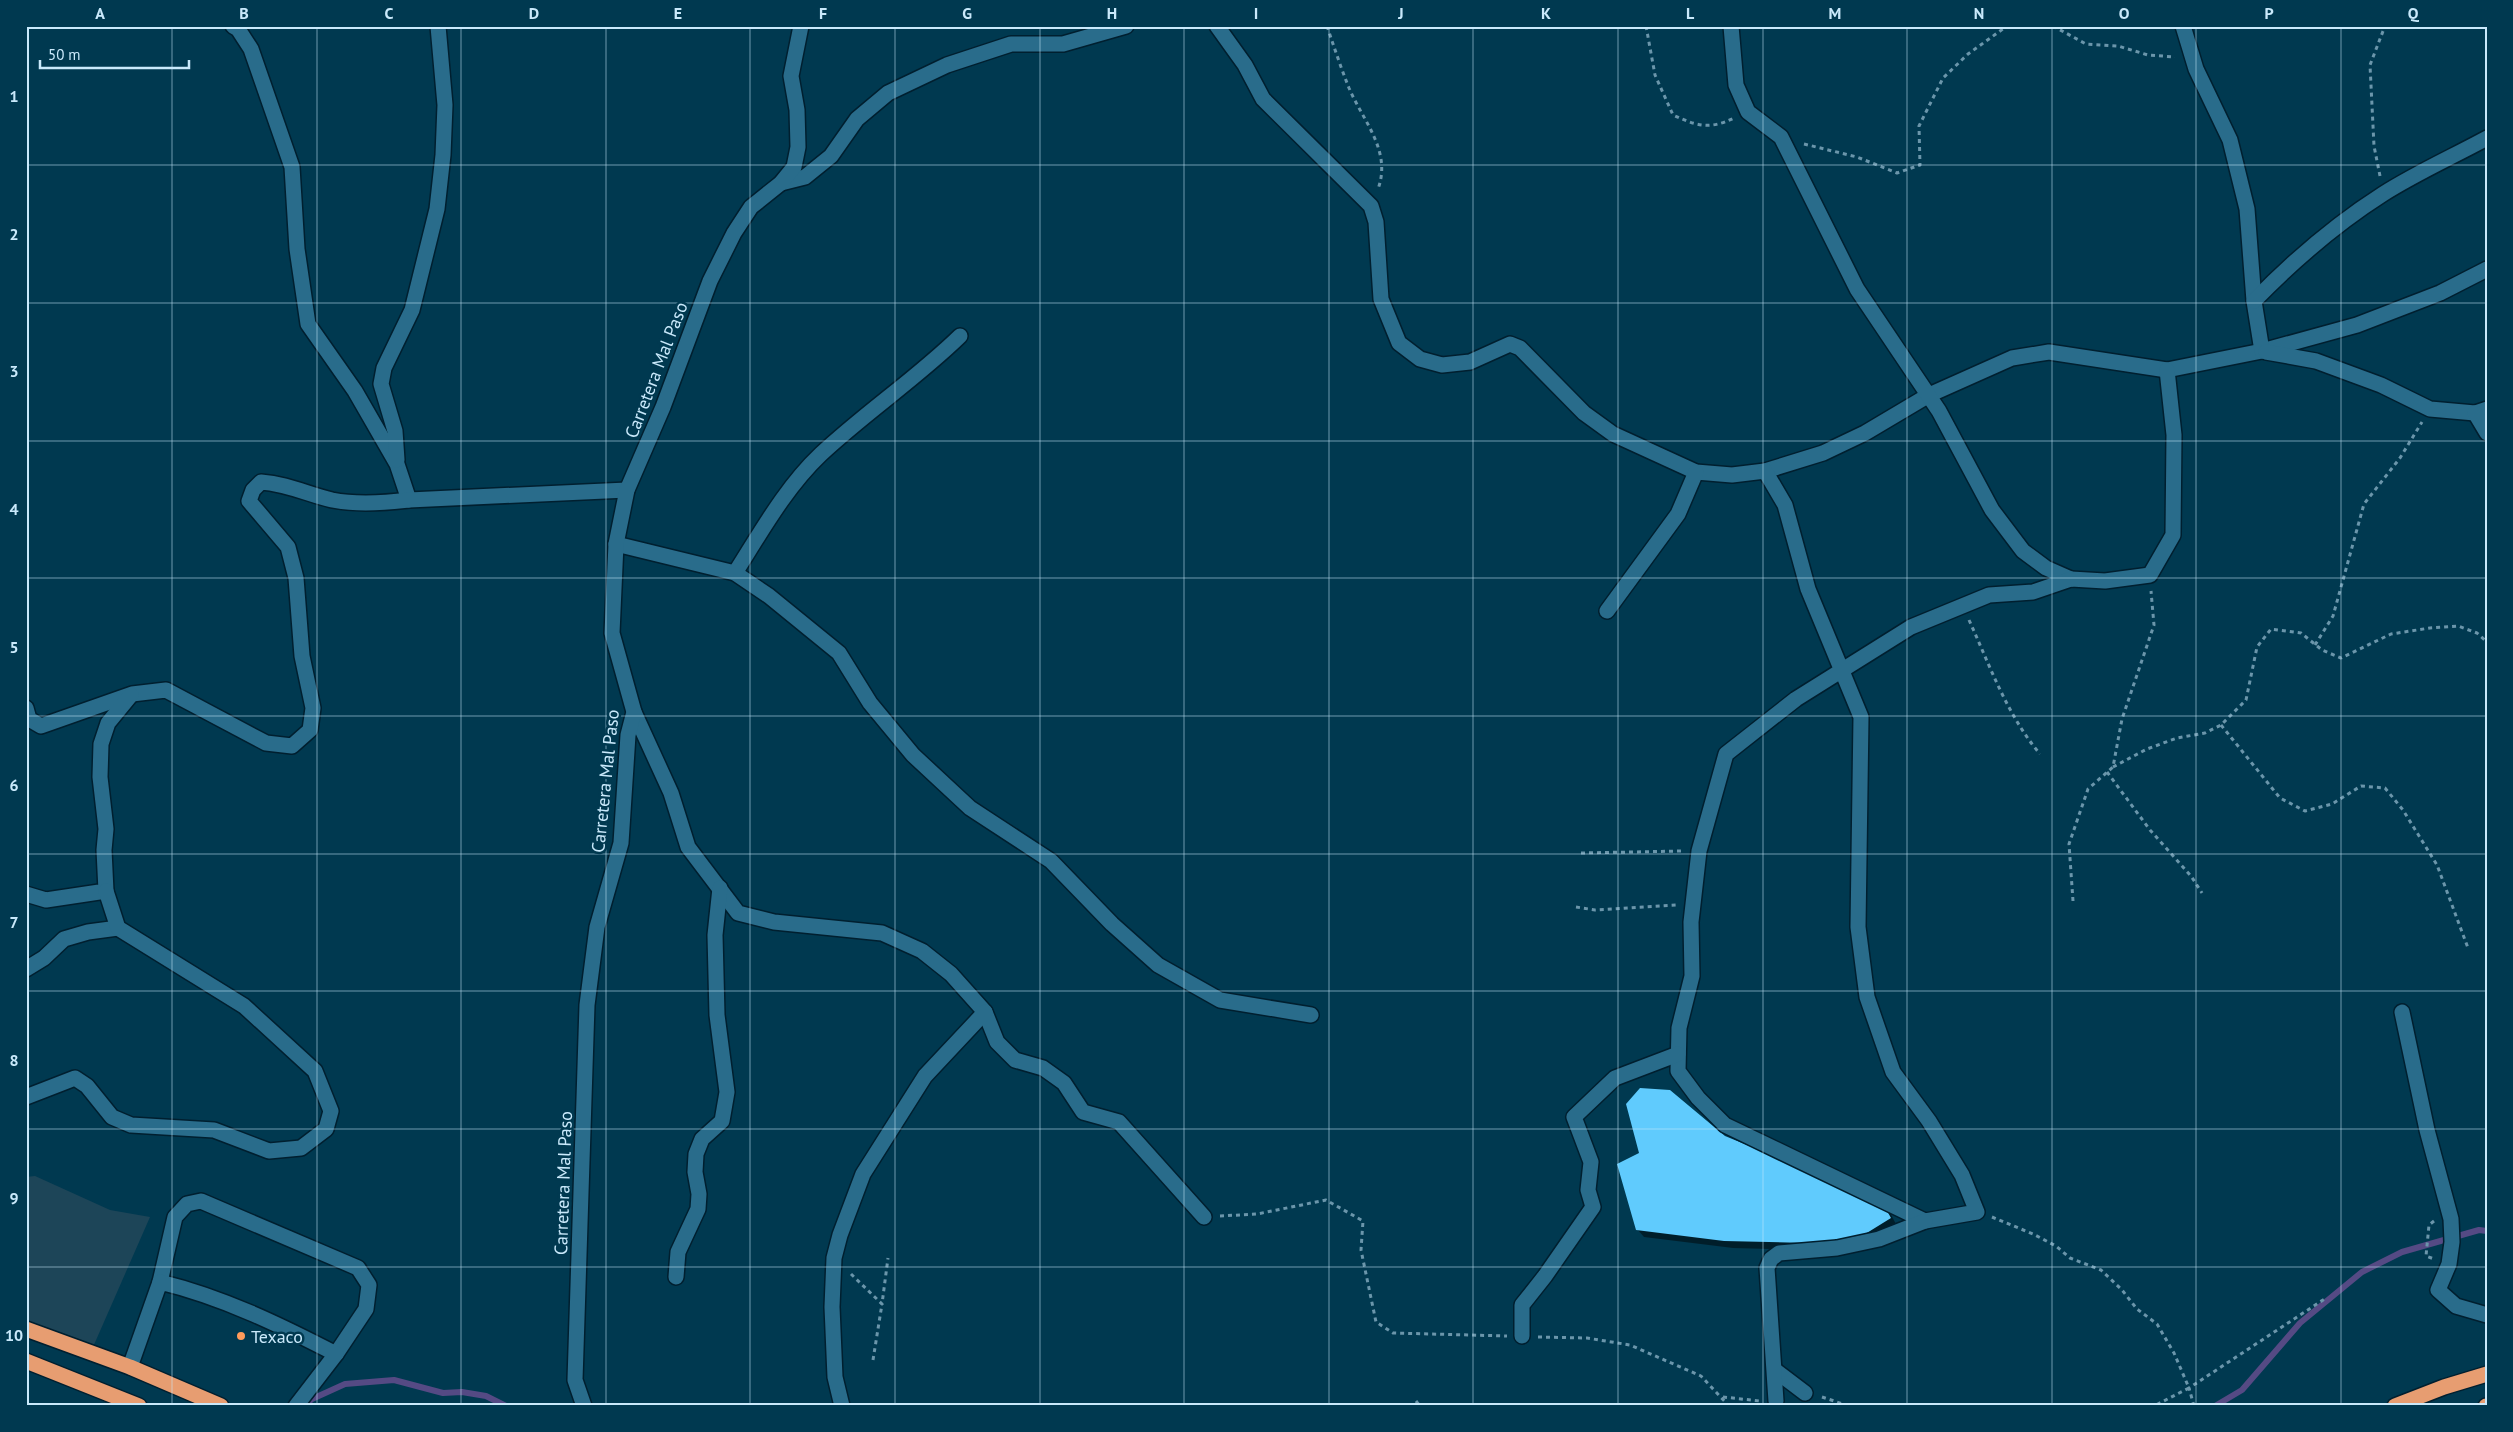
<svg xmlns="http://www.w3.org/2000/svg" width="2513" height="1432" font-family="'PT Sans',sans-serif">
<style>
.built{fill:#1d4558}
.shadow{fill:#0007}
.lines{fill:none;stroke-linecap:round;stroke-linejoin:round}
.stream{stroke:#554a84;stroke-width:6}
.building{fill:#60cbfd}
.minor-casing{stroke:#001f2f;stroke-width:18}
.highway-casing{stroke:#001f2f;stroke-width:18}
.path{stroke:#6b96ab;stroke-width:3;stroke-dasharray:4 4;stroke-linecap:butt}
.minor{stroke:#296c8b;stroke-width:15}
.highway{stroke:#e79d71;stroke-width:15}
.grid{fill:none;stroke:#c9e9fb;stroke-width:1;stroke-opacity:0.55}
.poi-dot{fill:#ff9b5b;stroke:#003950;stroke-width:2}
.labels{text-anchor:middle;dominant-baseline:central;stroke-width:5;stroke-linejoin:round;paint-order:stroke}
.street-label{font-size:18px;fill:#c9e9fb;stroke:#003950}
.poi-label{font-size:18px;fill:#c9e9fb;stroke:#003950;text-anchor:start}
.neatline{fill:none;stroke:#c9e9fb;stroke-width:2}
.grid-label{font-size:16px;text-anchor:middle;font-weight:bold;fill:#c9e9fb}
</style>
<rect width="100%" height="100%" fill="#003950"/>
<polygon class="built" points="35,1176 110,1210 150,1217 93,1347 26,1321 26,1177"/>
<polygon class="shadow" points="1724,1137 1888,1209 1897,1226 1857,1251 1733,1248 1644,1237 1637,1229"/>
<g class="lines">
<g class="stream">
<polyline points="304,1406 312,1399 345,1384 394,1380 443,1393 462,1392 486,1396 506,1406"/>
<polyline points="2215,1406 2242,1390 2300,1323 2362,1272 2402,1252 2479,1230 2487,1231"/>
</g>
</g>
<polygon class="building" points="1640,1088 1670,1090 1725,1136 1881,1200 1891,1218 1849,1244 1724,1241 1636,1230 1617,1164 1639,1153 1626,1104"/>
<g class="lines">
<defs>
<g id="minor">
<polyline points="233,26 238,29 251,49 292,167 297,249 308,324 355,391 397,464 409,500"/>
<polyline points="1217,26 1245,65 1263,99 1371,206 1376,222 1381,299 1399,343 1420,359 1442,365 1470,362 1510,344 1520,348 1584,413 1613,434 1696,472 1732,475 1765,471 1823,453 1865,433 1929,395 2012,358 2049,352 2167,370 2262,351 2357,325 2440,293 2487,269"/>
<polyline points="1731,26 1736,85 1748,112 1781,137 1857,289 1939,411 1992,510 2023,551 2046,568 2071,579"/>
<polyline points="2183,26 2196,69 2230,140 2247,209 2254,301 2262,351"/>
<polyline points="781,183 805,177 831,156 857,119 888,93 947,65 1011,44 1063,44 1126,26"/>
<path d="M 2254,301 C 2293,261 2336,224 2383,194 C 2416,173 2452,157 2487,138"/>
<polyline points="2266,352 2316,361 2381,385 2430,409 2475,413 2487,409"/>
<polyline points="2475,413 2487,433"/>
<polyline points="397,460 395,431 381,384 384,368 412,310 437,209 443,155 445,105 438,26"/>
<polyline points="1765,471 1785,505 1808,589 1861,717 1858,927 1867,997 1893,1072 1929,1121 1962,1175 1977,1212 1925,1221 1725,1125 1698,1098 1678,1071 1679,1028 1692,976 1691,922 1699,851 1726,754 1796,699 1911,627 1989,595 2033,592 2071,579 2105,581 2150,575 2173,535 2174,435 2167,370"/>
<polyline points="616,544 735,573 769,596 839,653 870,703 913,755 970,808 1051,861 1112,924 1158,965 1220,1000 1311,1015"/>
<path d="M 735,573 C 761,532 786,487 821,454 C 866,412 917,378 960,336"/>
<polyline points="1607,611 1678,514 1696,472"/>
<path d="M 26,708 L 29,719 L 41,726 L 132,694 L 166,690 L 266,743 L 292,746 L 310,730 L 313,708 L 302,656 L 296,578 L 288,547 L 249,501 L 253,490 L 261,482 C 288,484 307,494 332,500 C 357,505 384,503 409,500 L 627,490"/>
<polyline points="634,712 671,793 688,847 738,913 774,922 882,933 922,951 951,974 985,1012 997,1042 1015,1060 1043,1068 1064,1083 1083,1112 1119,1122 1204,1217"/>
<polyline points="26,894 46,900 106,891 104,850 106,829 100,777 101,744 108,723 131,695"/>
<polyline points="26,969 44,958 64,939 88,932 118,928"/>
<polyline points="2402,1012 2427,1130 2451,1219 2452,1242 2449,1264 2438,1290 2456,1306 2487,1315"/>
<polyline points="26,1097 75,1078 87,1086 112,1117 131,1125 214,1130 269,1151 301,1148 326,1129 331,1111 315,1071 244,1006 118,928 106,891"/>
<polyline points="676,1277 678,1252 698,1209 699,1194 695,1172 696,1154 702,1139 722,1121 727,1092 717,1015 715,935 720,888"/>
<polyline points="160,1282 175,1217 187,1204 201,1201 358,1268 369,1285 366,1309 336,1354"/>
<polyline points="1522,1336 1522,1305 1545,1276 1593,1207 1588,1190 1591,1162 1574,1117 1615,1078 1678,1054"/>
<path d="M 130,1367 L 160,1282 C 222,1297 280,1325 336,1354 L 296,1406"/>
<polyline points="1776,1371 1805,1393"/>
<polyline points="1776,1401 1767,1268 1771,1259 1779,1253 1837,1248 1879,1239 1925,1221"/>
<polyline points="584,1406 575,1380 587,1005 597,927 621,843 628,735 634,712 612,633 616,544 627,490 663,407 710,281 734,233 751,207 781,183 794,167 798,147 797,110 791,76 801,26"/>
<polyline points="842,1406 835,1377 832,1307 834,1258 840,1235 863,1174 925,1076 985,1012"/>
</g>
<g id="highway">
<polyline points="26,1329 130,1367 221,1406"/>
<polyline points="26,1361 139,1406"/>
<polyline points="2395,1406 2444,1387 2487,1374"/>
<polyline points="2486,1406 2487,1406"/>
</g>
</defs>
<use href="#minor" class="minor-casing"/>
<use href="#highway" class="highway-casing"/>
<g class="path">
<path d="M 1327,26 C 1334,47 1341,68 1349,88 C 1363,121 1392,151 1378,189"/>
<path d="M 1646,26 L 1655,75 L 1673,115 C 1697,126 1709,130 1734,118"/>
<polyline points="2053,26 2086,44 2118,46 2148,55 2175,57"/>
<polyline points="1804,144 1857,157 1897,173 1920,165 1919,126 1943,78 1968,54 2007,26"/>
<polyline points="2380,176 2374,146 2370,65 2385,26"/>
<path d="M 1969,620 C 1990,666 2007,715 2040,754"/>
<polyline points="2315,645 2333,616 2364,504 2400,458 2422,422"/>
<polyline points="2221,725 2280,798 2305,811 2332,804 2361,786 2385,788 2403,810 2437,865 2468,948"/>
<polyline points="2113,767 2147,749 2177,738 2205,733 2221,725 2246,700 2257,647 2271,629 2301,633 2322,650 2341,658 2391,634 2430,628 2458,626 2477,633 2487,642"/>
<polyline points="2107,772 2150,830 2191,876 2202,893"/>
<polyline points="1581,853 1683,851"/>
<polyline points="2073,901 2069,844 2088,789 2113,767 2122,719 2154,625 2151,591"/>
<polyline points="1576,907 1595,910 1677,905"/>
<polyline points="1220,1216 1257,1214 1326,1200 1363,1221 1361,1250 1376,1322 1393,1333 1507,1336"/>
<polyline points="1992,1217 2033,1234 2056,1246 2070,1258 2101,1270 2122,1290 2137,1309 2157,1324 2174,1353 2189,1388 2154,1406"/>
<polyline points="2434,1221 2429,1225 2426,1256 2434,1259"/>
<polyline points="851,1274 882,1304 888,1258"/>
<polyline points="1538,1337 1587,1338 1630,1345 1701,1376 1729,1406"/>
<polyline points="873,1360 882,1304"/>
<polyline points="1723,1397 1760,1401"/>
<polyline points="1822,1397 1849,1406"/>
<polyline points="1416,1401 1420,1406"/>
<polyline points="2194,1406 2189,1388 2326,1298"/>
</g>
<use href="#minor" class="minor"/>
<use href="#highway" class="highway"/>
</g>
<path class="grid" d="M 172,26 L 172,1406M 317,26 L 317,1406M 461,26 L 461,1406M 606,26 L 606,1406M 750,26 L 750,1406M 895,26 L 895,1406M 1040,26 L 1040,1406M 1184,26 L 1184,1406M 1329,26 L 1329,1406M 1473,26 L 1473,1406M 1618,26 L 1618,1406M 1763,26 L 1763,1406M 1907,26 L 1907,1406M 2052,26 L 2052,1406M 2196,26 L 2196,1406M 2341,26 L 2341,1406M 26,165 L 2487,165M 26,303 L 2487,303M 26,441 L 2487,441M 26,578 L 2487,578M 26,716 L 2487,716M 26,854 L 2487,854M 26,991 L 2487,991M 26,1129 L 2487,1129M 26,1267 L 2487,1267"/>
<circle class="poi-dot" cx="241" cy="1336" r="5"/>
<g class="labels">
<g class="street-label">
<text transform="translate(656 370) rotate(-69)">Carretera Mal Paso</text>
<text transform="translate(605 781) rotate(-84)">Carretera Mal Paso</text>
<text transform="translate(563 1183) rotate(-88)">Carretera Mal Paso</text>
</g>
<g class="poi-label">
<text x="251" y="1336">Texaco</text>
</g>
</g>
<rect width="2513" height="1432" fill="none" stroke="#003950" stroke-width="55"/>
<path d="M40 60v8h149v-8" fill="none" stroke="#c9e9fb" stroke-width="2.5"/>
<text x="48" y="60" font-size="15" fill="#c9e9fb" stroke="#003950" stroke-width="4" paint-order="stroke">50 m</text>
<rect x="28" y="28" width="2458" height="1376" class="neatline"/>
<g class="grid-label">
<text x="100" y="19">A</text>
<text x="244" y="19">B</text>
<text x="389" y="19">C</text>
<text x="534" y="19">D</text>
<text x="678" y="19">E</text>
<text x="823" y="19">F</text>
<text x="967" y="19">G</text>
<text x="1112" y="19">H</text>
<text x="1256" y="19">I</text>
<text x="1401" y="19">J</text>
<text x="1546" y="19">K</text>
<text x="1690" y="19">L</text>
<text x="1835" y="19">M</text>
<text x="1979" y="19">N</text>
<text x="2124" y="19">O</text>
<text x="2269" y="19">P</text>
<text x="2413" y="19">Q</text>
<text x="14" y="102">1</text>
<text x="14" y="240">2</text>
<text x="14" y="377">3</text>
<text x="14" y="515">4</text>
<text x="14" y="653">5</text>
<text x="14" y="791">6</text>
<text x="14" y="928">7</text>
<text x="14" y="1066">8</text>
<text x="14" y="1204">9</text>
<text x="14" y="1341">10</text>
</g>
</svg>
